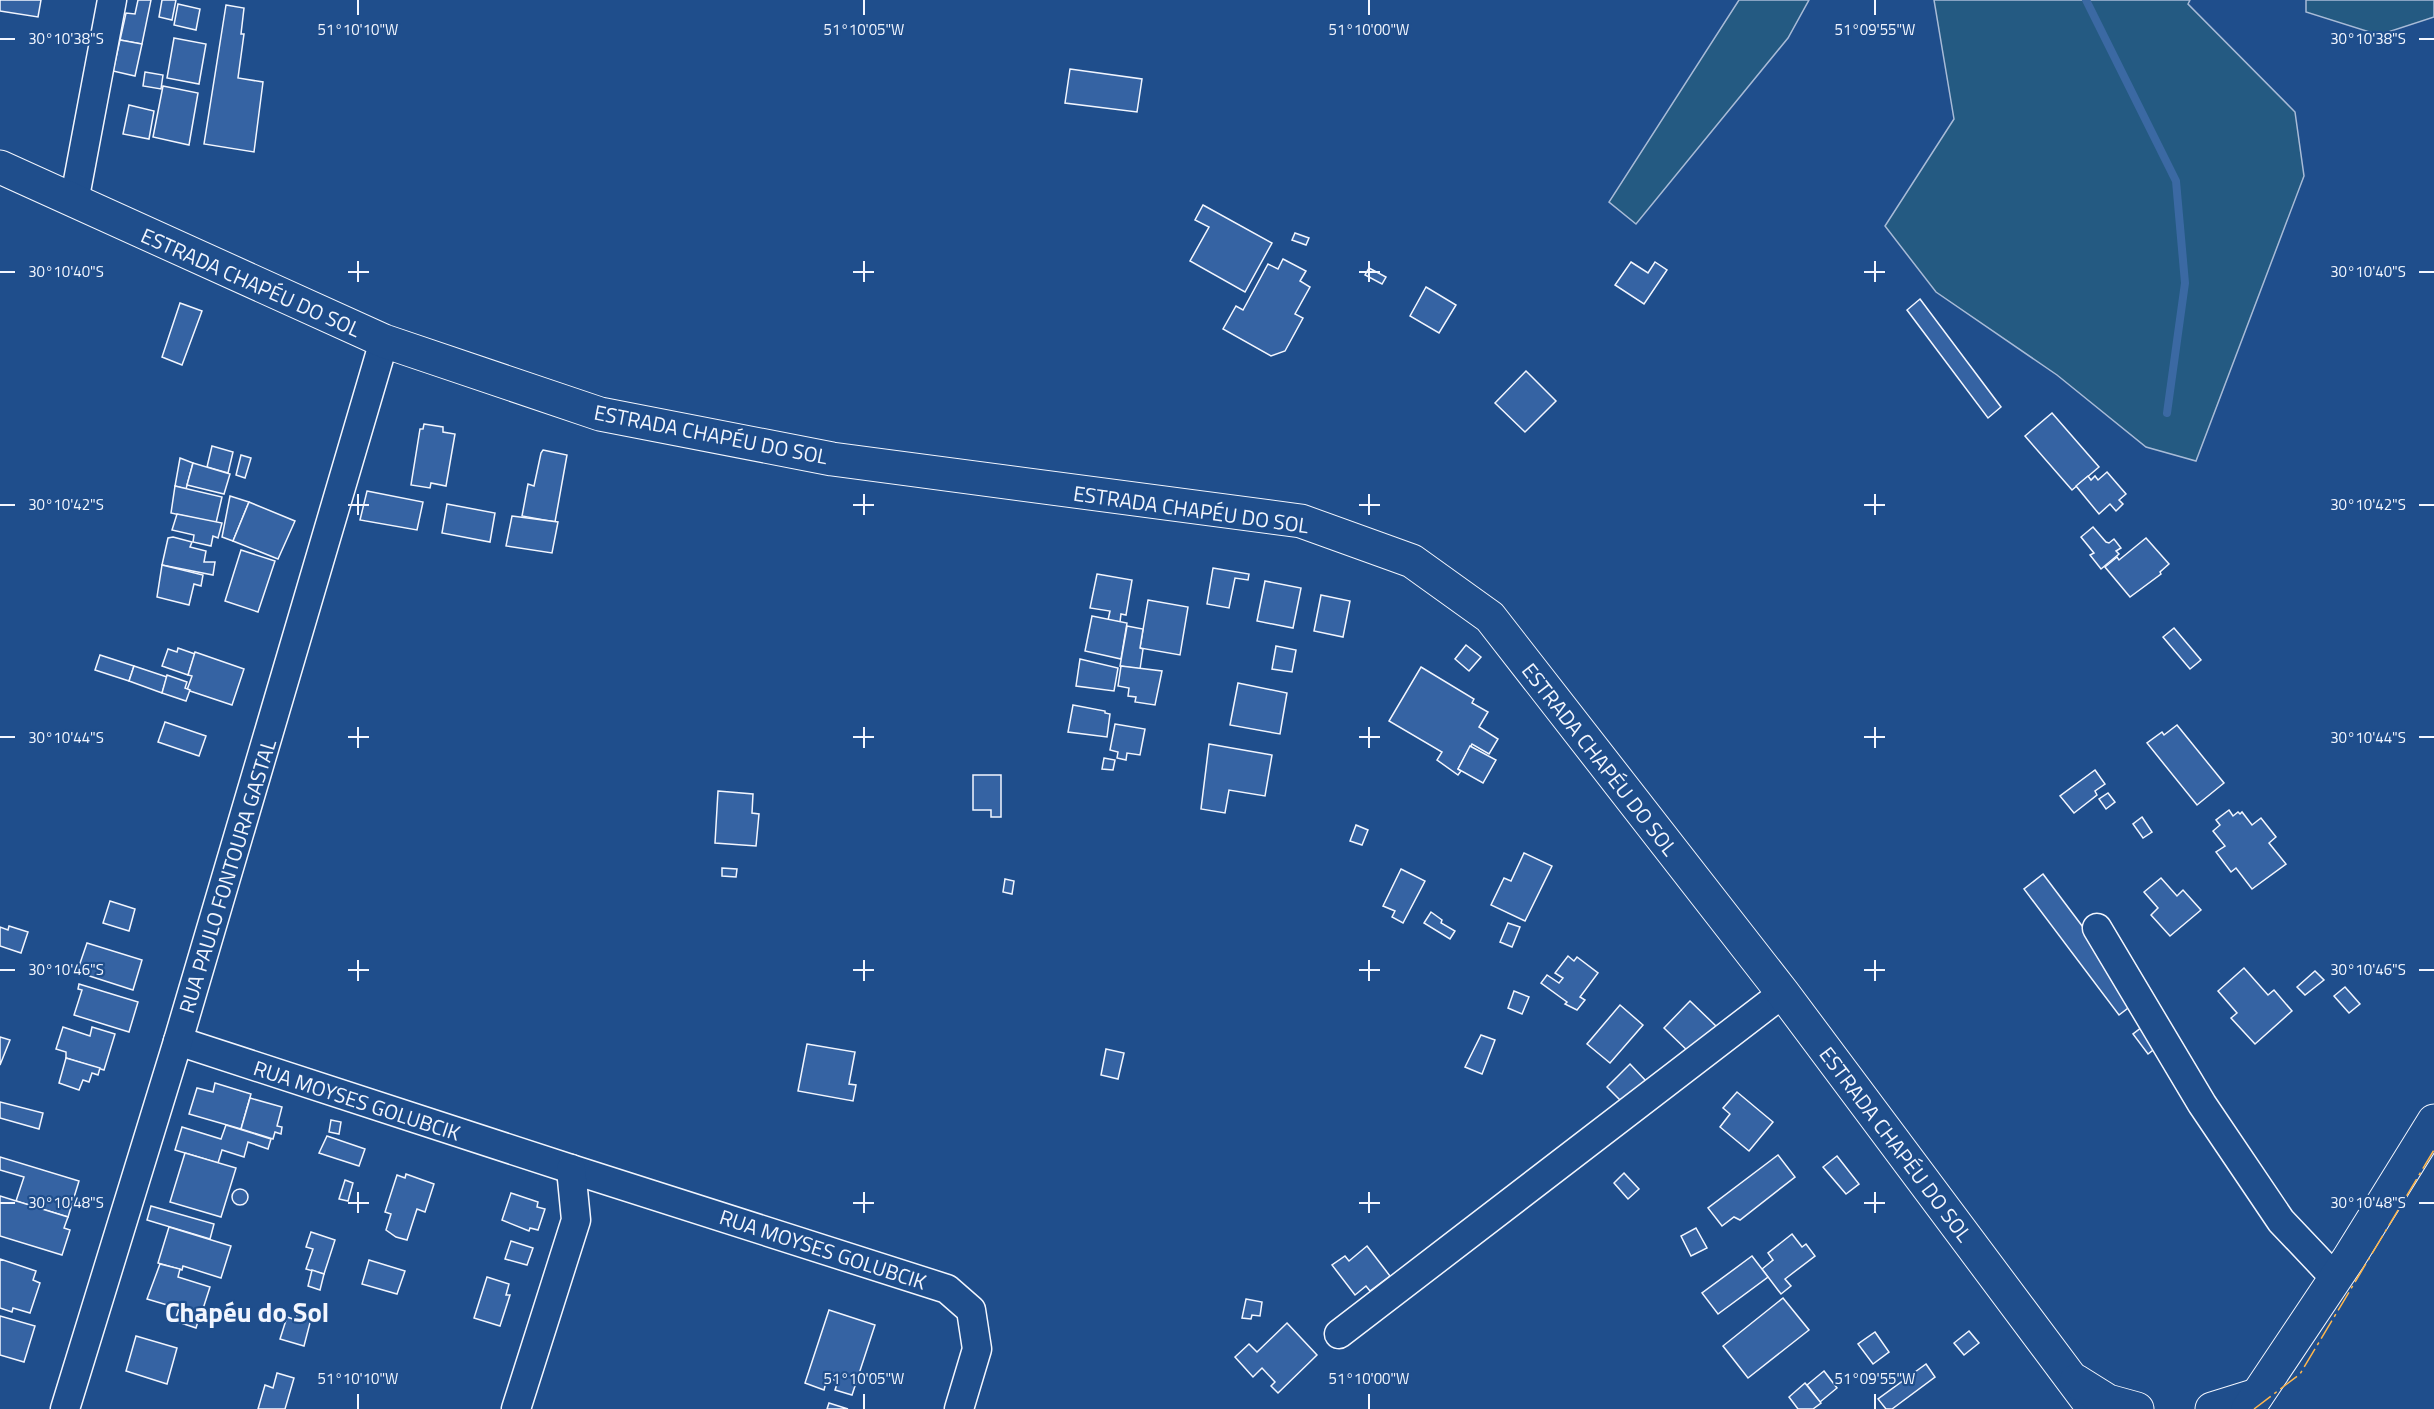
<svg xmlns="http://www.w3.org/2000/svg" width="2434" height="1409" font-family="'Titillium Web',sans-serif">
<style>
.green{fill:#245a82;stroke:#a8bbd7;stroke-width:1.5}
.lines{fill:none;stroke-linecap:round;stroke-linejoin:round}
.stream{stroke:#3b69a3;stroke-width:8}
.building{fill:#3563a3;stroke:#f2f6ff;stroke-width:1.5}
.minor-casing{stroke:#f2f6ff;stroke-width:31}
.major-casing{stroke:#f2f6ff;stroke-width:35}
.minor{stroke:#1f4e8c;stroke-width:28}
.major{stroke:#1f4e8c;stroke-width:33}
.power{stroke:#ffb74d;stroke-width:1.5;stroke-dasharray:21 4.5 3 4.5;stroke-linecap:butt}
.ticks{fill:none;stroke:#f2f6ff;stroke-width:2}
.labels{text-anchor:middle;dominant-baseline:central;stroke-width:4.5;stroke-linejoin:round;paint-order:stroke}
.street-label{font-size:21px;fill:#f2f6ff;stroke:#1f4e8c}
.district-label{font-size:27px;font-weight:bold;fill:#f2f6ff;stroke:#1f4e8c}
.ticks-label{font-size:15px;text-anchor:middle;fill:#f2f6ff;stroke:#1f4e8c;stroke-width:4.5;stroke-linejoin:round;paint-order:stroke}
</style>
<rect width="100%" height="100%" fill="#1f4e8c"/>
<g class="green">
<polygon points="1739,0 1809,0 1788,38 1636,224 1609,202"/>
<polygon points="1934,0 2190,0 2188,4 2295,112 2304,176 2196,461 2146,447 2057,375 1936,292 1885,226 1954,119"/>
<polygon points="2306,0 2434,0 2434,17 2379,35 2306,12"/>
</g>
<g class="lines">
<polyline class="stream" points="2086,0 2176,181 2185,283 2167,413"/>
</g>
<g class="building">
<polygon points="0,0 41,0 38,17 0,11"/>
<polygon points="138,0 151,0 142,44 120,40 126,13 135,14"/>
<polygon points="162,0 176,0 172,20 159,17"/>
<polygon points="178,4 200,9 196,30 174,25"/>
<polygon points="226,5 244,8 241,34 244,34 238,78 263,82 254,152 204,144"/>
<polygon points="174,38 206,44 199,84 167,78"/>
<polygon points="120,40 142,44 135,76 113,71"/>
<polygon points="1070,69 1142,79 1137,112 1065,103"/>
<polygon points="145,72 163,75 161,89 143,86"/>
<polygon points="163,86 198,93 189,145 153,137"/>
<polygon points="129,105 154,111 149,139 123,134"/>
<polygon points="1203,205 1272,243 1245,292 1190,261 1209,227 1195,220"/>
<polygon points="1295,233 1309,238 1306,245 1292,240"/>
<polygon points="1283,259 1306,271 1300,281 1310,287 1295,314 1303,318 1285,351 1271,356 1223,329 1236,306 1243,310 1268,264 1278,269"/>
<polygon points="1631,262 1648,273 1655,262 1667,270 1644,304 1615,285"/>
<polygon points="1369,268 1386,277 1382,284 1365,275"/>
<polygon points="1426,287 1456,305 1439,333 1410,316"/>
<polygon points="1920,299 2001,407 1988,418 1907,310"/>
<polygon points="180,303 202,311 182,365 162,357"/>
<polygon points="1526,371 1556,401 1525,432 1495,403"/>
<polygon points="2052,413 2099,467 2072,490 2025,436"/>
<polygon points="424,424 443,427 443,432 455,434 446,486 431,483 430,488 411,485 420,429 423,429"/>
<polygon points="212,446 233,452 228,473 207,467"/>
<polygon points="543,450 567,455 555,522 522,516 528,484 534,486 541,453"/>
<polygon points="241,455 251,458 245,478 236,475"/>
<polygon points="180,458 193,463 186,489 175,486"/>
<polygon points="193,463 230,474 224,494 187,485"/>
<polygon points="2107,472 2126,494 2119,500 2123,504 2116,511 2110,504 2099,514 2076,486 2088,476 2091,480 2095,476 2098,480"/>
<polygon points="175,486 222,497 216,523 171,513"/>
<polygon points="367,491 423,502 417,530 360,520"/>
<polygon points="230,496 249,502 233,541 222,537"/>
<polygon points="249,502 295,521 278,559 233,541"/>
<polygon points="447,504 495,513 490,542 442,533"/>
<polygon points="177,514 222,523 218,538 213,536 211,546 193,542 194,535 172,530"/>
<polygon points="512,516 558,522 552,553 506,546"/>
<polygon points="2093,527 2106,542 2109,543 2114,539 2121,548 2116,551 2119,554 2101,569 2090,555 2094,553 2081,537"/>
<polygon points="173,537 192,542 190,547 206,551 204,562 215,562 213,575 162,565 168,538"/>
<polygon points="2146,538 2169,564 2160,572 2161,574 2130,597 2105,567 2117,557 2119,560"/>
<polygon points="241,550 275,561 258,612 225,601"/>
<polygon points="162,565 203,575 201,586 194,584 189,605 157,597"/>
<polygon points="1213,568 1249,574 1248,580 1235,578 1229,608 1207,604"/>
<polygon points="1097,574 1132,580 1126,615 1121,614 1120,622 1108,620 1110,611 1090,608"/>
<polygon points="1265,581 1301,588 1293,628 1257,621"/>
<polygon points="1321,595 1350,601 1343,637 1314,631"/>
<polygon points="1148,600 1188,607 1180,655 1140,648"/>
<polygon points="1092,616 1127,623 1121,659 1085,651"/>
<polygon points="1127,626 1143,629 1140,648 1143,649 1140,669 1120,666"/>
<polygon points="2174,628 2201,660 2190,669 2163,637"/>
<polygon points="1466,645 1481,657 1469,671 1455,659"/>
<polygon points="1276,646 1296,650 1292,672 1272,669"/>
<polygon points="178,648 195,654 188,675 162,666 168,649 177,652"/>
<polygon points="195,652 244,669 232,705 187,690 192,676 188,675"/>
<polygon points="100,655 134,666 129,681 95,670"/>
<polygon points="1080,659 1118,668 1114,691 1076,686"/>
<polygon points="134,666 167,677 162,693 129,681"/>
<polygon points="1121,666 1162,671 1155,705 1135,702 1136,697 1128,696 1129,688 1118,686"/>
<polygon points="1421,667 1474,699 1472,703 1488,712 1479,727 1498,739 1489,754 1472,744 1458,769 1461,771 1458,775 1437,760 1442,752 1389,721"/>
<polygon points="167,675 187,682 185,688 190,690 186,701 162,693"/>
<polygon points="1238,683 1287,693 1280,734 1230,725"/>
<polygon points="1073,705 1105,711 1105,713 1110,714 1107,737 1068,732"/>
<polygon points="165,722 206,736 199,756 158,742"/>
<polygon points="1115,724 1145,729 1140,755 1127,753 1126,760 1117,758 1118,752 1110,750"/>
<polygon points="2177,725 2224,783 2197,805 2147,743 2162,732 2164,735"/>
<polygon points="1209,744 1272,755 1265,796 1229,790 1225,813 1201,809"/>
<polygon points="1470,746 1496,760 1483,783 1458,769"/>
<polygon points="1104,758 1115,760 1113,770 1102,769"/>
<polygon points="2095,770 2105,784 2095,791 2097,795 2074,813 2060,796"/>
<polygon points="973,775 1001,775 1001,817 991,817 991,810 973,810"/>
<polygon points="718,791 753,794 752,813 759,814 756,846 715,843"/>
<polygon points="2108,793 2115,802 2106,809 2099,799"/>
<polygon points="2229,810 2233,816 2238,812 2240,814 2242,812 2252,825 2261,818 2276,837 2269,843 2286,864 2252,889 2236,868 2231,872 2216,852 2225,846 2213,831 2220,825 2216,820"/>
<polygon points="2142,817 2152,832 2143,838 2133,824"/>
<polygon points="1356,825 1368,830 1362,845 1350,841"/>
<polygon points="1524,853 1552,866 1525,921 1491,905 1504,878 1511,881"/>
<polygon points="722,868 737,869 736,877 722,876"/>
<polygon points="1401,869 1425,881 1403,923 1392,917 1395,911 1383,906"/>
<polygon points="2043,874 2116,971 2132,1005 2119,1015 2024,889"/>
<polygon points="2161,878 2177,896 2183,890 2201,910 2170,936 2151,915 2158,908 2144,892"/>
<polygon points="1005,879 1014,881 1012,894 1003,892"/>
<polygon points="110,901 135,909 129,931 103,923"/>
<polygon points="1431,912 1442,920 1441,923 1455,931 1450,939 1424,923"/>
<polygon points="1508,923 1520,927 1512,947 1500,942"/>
<polygon points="9,926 28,932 21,953 0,946 0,927 8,930"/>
<polygon points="87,943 142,960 133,990 77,972"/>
<polygon points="1568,956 1574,961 1577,957 1598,973 1580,997 1585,1000 1577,1010 1565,1004 1567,1002 1541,983 1547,975 1559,983 1563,978 1555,973"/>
<polygon points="2244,968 2268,995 2274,990 2292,1011 2255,1044 2231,1018 2237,1013 2218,991"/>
<polygon points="2315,971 2324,980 2305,995 2297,987"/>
<polygon points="79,984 138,1002 129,1032 74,1015 82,990 78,989"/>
<polygon points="2345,987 2360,1004 2349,1013 2334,996"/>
<polygon points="1514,991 1529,997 1522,1014 1508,1008"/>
<polygon points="1690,1001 1717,1027 1691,1054 1664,1028"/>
<polygon points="1620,1005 1643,1025 1610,1063 1587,1044"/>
<polygon points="2146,1024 2161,1044 2148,1054 2133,1034"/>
<polygon points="63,1027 90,1036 92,1027 115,1034 104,1070 66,1058 66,1052 56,1049"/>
<polygon points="1481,1035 1495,1040 1482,1074 1465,1067"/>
<polygon points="0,1037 10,1040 0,1065"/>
<polygon points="807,1044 855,1052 849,1084 856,1085 853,1101 798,1091"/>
<polygon points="1106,1049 1124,1053 1118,1079 1101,1075"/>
<polygon points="66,1058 100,1068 98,1075 92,1073 89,1082 83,1080 79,1090 59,1083"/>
<polygon points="1630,1064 1647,1082 1624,1104 1607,1087"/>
<polygon points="215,1083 251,1094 241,1129 189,1114 197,1088 213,1092"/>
<polygon points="1737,1092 1773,1122 1749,1151 1720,1127 1730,1114 1723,1108"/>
<polygon points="250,1098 282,1107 277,1126 282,1127 281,1134 275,1132 273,1139 241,1129"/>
<polygon points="0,1102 43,1113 39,1129 0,1118"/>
<polygon points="331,1120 341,1122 339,1134 329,1132"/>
<polygon points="226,1125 271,1139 268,1149 248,1142 244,1157 222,1150 218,1163 175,1150 182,1127 221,1139"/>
<polygon points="327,1136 365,1149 359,1166 319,1153"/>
<polygon points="185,1153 236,1168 221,1217 170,1202"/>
<polygon points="1778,1155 1795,1177 1740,1220 1734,1217 1722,1226 1708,1208"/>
<polygon points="1837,1156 1859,1184 1846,1194 1823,1167"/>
<polygon points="0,1157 79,1181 68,1217 16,1201 24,1177 0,1170"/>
<polygon points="1624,1173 1639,1189 1628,1199 1614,1183"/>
<polygon points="406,1174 434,1184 425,1212 417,1209 407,1240 396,1237 386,1230 391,1214 385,1212 397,1175 405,1178"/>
<polygon points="345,1180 353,1183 348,1201 339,1199"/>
<circle cx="240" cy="1197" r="8"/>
<polygon points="511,1193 538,1202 537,1207 545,1209 538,1230 530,1228 529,1231 502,1220"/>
<polygon points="0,1196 68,1217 64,1228 70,1230 62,1255 0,1236"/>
<polygon points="151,1206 214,1224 210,1239 147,1220"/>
<polygon points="169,1227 231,1246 221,1278 183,1266 182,1270 158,1263"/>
<polygon points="1696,1228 1707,1248 1691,1256 1681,1236"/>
<polygon points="311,1232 335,1240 324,1274 306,1269 313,1249 306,1247"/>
<polygon points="1792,1234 1802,1247 1806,1244 1815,1256 1785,1279 1791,1286 1781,1294 1762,1269 1773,1260 1768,1253"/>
<polygon points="511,1241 533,1248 527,1265 505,1259"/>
<polygon points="1367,1246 1390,1276 1370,1291 1366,1286 1355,1295 1332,1265 1345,1256 1349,1261"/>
<polygon points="1752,1256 1768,1277 1718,1314 1702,1293"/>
<polygon points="0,1259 36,1271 33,1280 40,1283 30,1313 13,1308 12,1312 0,1308"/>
<polygon points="369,1260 405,1271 397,1294 362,1284"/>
<polygon points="160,1264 180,1269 178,1277 210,1287 201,1315 147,1299"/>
<polygon points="312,1270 324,1274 320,1290 308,1286"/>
<polygon points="487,1277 509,1284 506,1295 510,1295 500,1326 474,1318"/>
<polygon points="1783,1298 1809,1330 1748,1378 1723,1346"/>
<polygon points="1246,1299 1262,1302 1260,1316 1252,1315 1251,1319 1242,1318"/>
<polygon points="179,1308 200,1315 196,1328 175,1321"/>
<polygon points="829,1310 875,1325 852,1395 835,1390 838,1381 827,1378 824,1390 805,1383"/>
<polygon points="298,1311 312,1315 304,1346 280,1339 287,1317 296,1320"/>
<polygon points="0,1316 35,1326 24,1362 0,1355"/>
<polygon points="1287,1323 1317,1355 1278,1393 1271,1386 1275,1382 1262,1368 1253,1377 1235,1357 1249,1344 1257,1352"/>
<polygon points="1969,1331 1979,1343 1964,1355 1954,1343"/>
<polygon points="1875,1332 1889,1352 1873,1364 1858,1344"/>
<polygon points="136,1336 177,1348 167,1384 126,1371"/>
<polygon points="1926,1364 1935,1377 1892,1409 1886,1409 1878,1399"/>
<polygon points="1824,1371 1837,1388 1820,1402 1807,1385"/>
<polygon points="277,1373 294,1378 285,1409 258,1409 265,1385 273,1388"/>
<polygon points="1805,1383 1821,1403 1813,1409 1798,1409 1789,1397"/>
<polygon points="829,1403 848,1409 827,1409"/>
</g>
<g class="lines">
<defs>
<g id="minor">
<polyline points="74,202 112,0"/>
<polyline points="2097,928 2202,1104 2281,1221 2336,1279"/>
<polyline points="178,1041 571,1169 947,1289 971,1310 977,1349 959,1409"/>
<polyline points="1339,1334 1783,993"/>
<polyline points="65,1409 178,1041 384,341"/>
<polyline points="516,1409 576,1220 571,1169"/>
</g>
<g id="major">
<polyline points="0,167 384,341 600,414 832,459 1301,521 1412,561 1490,617 1783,993 2094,1409"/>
<polyline points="2076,1381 2108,1401 2137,1409"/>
<polyline points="2212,1409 2257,1395"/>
<polyline points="2248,1409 2349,1258 2434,1121"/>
</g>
</defs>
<use href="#minor" class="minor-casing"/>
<use href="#major" class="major-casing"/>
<use href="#minor" class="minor"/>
<use href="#major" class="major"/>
<polyline class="power" points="2254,1409 2300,1374 2434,1150"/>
</g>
<path class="ticks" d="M 358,0 L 358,15M 864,0 L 864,15M 1369,0 L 1369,15M 1875,0 L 1875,15M 0,39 L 15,39M 2419,39 L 2434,39M 358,261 L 358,282M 864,261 L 864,282M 1369,261 L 1369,282M 1875,261 L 1875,282M 0,272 L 15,272M 348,272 L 369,272M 853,272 L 874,272M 1359,272 L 1380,272M 1864,272 L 1885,272M 2419,272 L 2434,272M 358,494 L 358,515M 864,494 L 864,515M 1369,494 L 1369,515M 1875,494 L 1875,515M 0,505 L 15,505M 348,505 L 369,505M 853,505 L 874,505M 1359,505 L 1380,505M 1864,505 L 1885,505M 2419,505 L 2434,505M 358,727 L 358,748M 864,727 L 864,748M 1369,727 L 1369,748M 1875,727 L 1875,748M 0,737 L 15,737M 348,737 L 369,737M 853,737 L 874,737M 1359,737 L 1380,737M 1864,737 L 1885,737M 2419,737 L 2434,737M 358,960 L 358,981M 864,960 L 864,981M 1369,960 L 1369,981M 1875,960 L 1875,981M 0,970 L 15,970M 348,970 L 369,970M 853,970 L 874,970M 1359,970 L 1380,970M 1864,970 L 1885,970M 2419,970 L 2434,970M 358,1192 L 358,1213M 864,1192 L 864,1213M 1369,1192 L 1369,1213M 1875,1192 L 1875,1213M 0,1203 L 15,1203M 348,1203 L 369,1203M 853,1203 L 874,1203M 1359,1203 L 1380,1203M 1864,1203 L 1885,1203M 2419,1203 L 2434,1203M 358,1394 L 358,1409M 864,1394 L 864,1409M 1369,1394 L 1369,1409M 1875,1394 L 1875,1409"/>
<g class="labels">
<g class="street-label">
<text transform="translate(251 282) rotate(24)">ESTRADA CHAPÉU DO SOL</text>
<text transform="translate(711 434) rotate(11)">ESTRADA CHAPÉU DO SOL</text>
<text transform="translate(1191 509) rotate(8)">ESTRADA CHAPÉU DO SOL</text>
<text transform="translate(1600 759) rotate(52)">ESTRADA CHAPÉU DO SOL</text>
<text transform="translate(227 876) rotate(-73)">RUA PAULO FONTOURA GASTAL</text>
<text transform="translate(357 1100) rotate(18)">RUA MOYSES GOLUBCIK</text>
<text transform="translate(1896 1144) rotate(53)">ESTRADA CHAPÉU DO SOL</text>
<text transform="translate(823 1249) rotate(18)">RUA MOYSES GOLUBCIK</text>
</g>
<g class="district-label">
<text x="247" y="1311">Chapéu do Sol</text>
</g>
</g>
<g class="ticks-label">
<text x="358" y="35">51°10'10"W</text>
<text x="864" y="35">51°10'05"W</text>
<text x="1369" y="35">51°10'00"W</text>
<text x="1875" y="35">51°09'55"W</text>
<text x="66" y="44">30°10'38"S</text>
<text x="2368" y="44">30°10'38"S</text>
<text x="66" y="277">30°10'40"S</text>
<text x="2368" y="277">30°10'40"S</text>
<text x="66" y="510">30°10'42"S</text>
<text x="2368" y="510">30°10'42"S</text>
<text x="66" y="743">30°10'44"S</text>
<text x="2368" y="743">30°10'44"S</text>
<text x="66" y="975">30°10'46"S</text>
<text x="2368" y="975">30°10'46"S</text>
<text x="66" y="1208">30°10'48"S</text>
<text x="2368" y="1208">30°10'48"S</text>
<text x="358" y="1384">51°10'10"W</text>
<text x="864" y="1384">51°10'05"W</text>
<text x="1369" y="1384">51°10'00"W</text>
<text x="1875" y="1384">51°09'55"W</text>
</g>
</svg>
